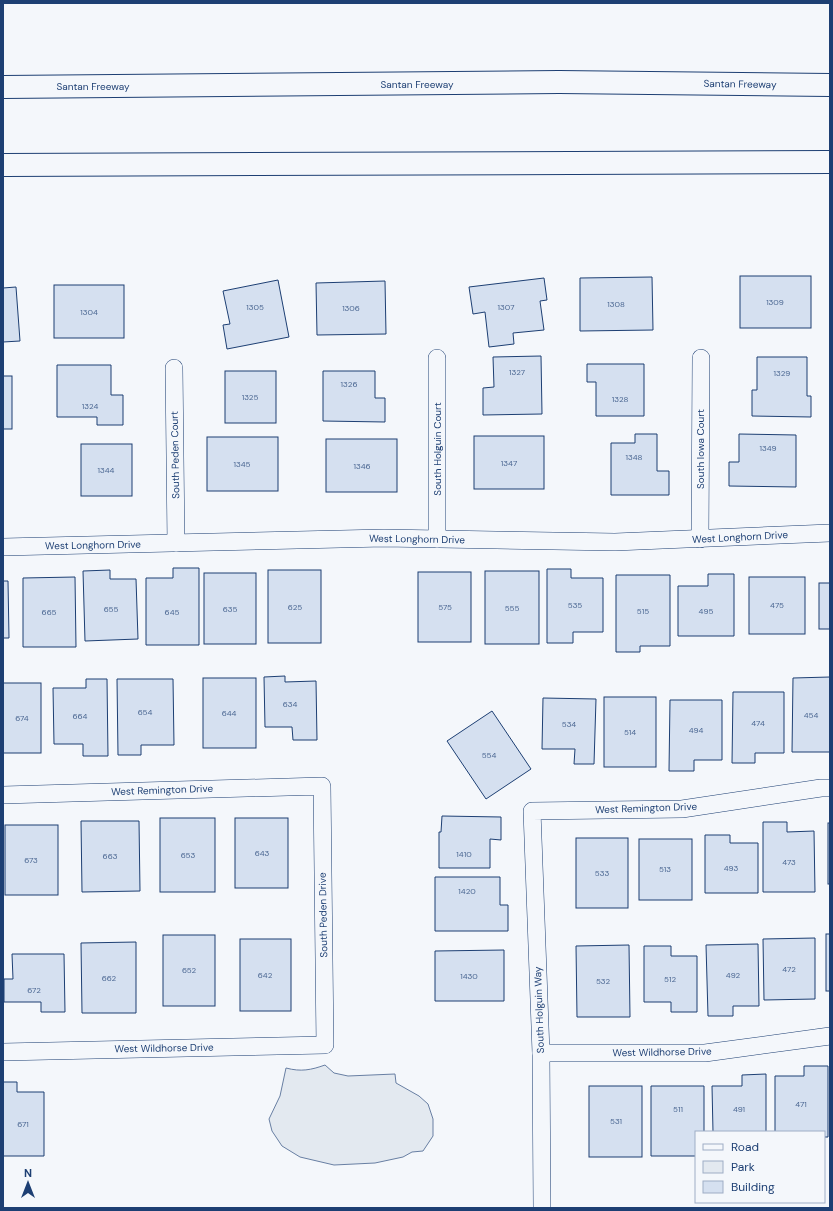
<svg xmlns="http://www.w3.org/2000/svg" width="833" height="1211" font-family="'DM Sans',sans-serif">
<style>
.green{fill:#e3e9f0;stroke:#687fa3}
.building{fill:#d5e0f0;stroke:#1d3f73}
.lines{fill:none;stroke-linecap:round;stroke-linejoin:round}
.street-casing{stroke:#1d3f73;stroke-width:18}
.highway-casing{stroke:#1d3f73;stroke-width:24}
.street{stroke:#f4f7fb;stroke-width:17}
.highway{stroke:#f4f7fb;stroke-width:22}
.labels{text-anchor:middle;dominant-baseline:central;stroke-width:3;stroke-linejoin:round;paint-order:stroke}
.number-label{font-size:8px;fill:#4b6792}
.street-label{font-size:10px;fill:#1d3f73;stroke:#f4f7fb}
</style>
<rect width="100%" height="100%" fill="#f4f7fb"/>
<path class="green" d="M 325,1065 L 334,1073 L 348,1076 L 395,1074 L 396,1083 L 419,1096 L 428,1104 L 433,1119 L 433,1136 L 423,1151 L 412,1152 L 403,1157 L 375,1163 L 334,1165 L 300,1157 L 282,1146 L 272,1131 L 269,1119 L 280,1096 L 286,1068 C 301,1072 311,1070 325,1065 Z"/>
<g class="building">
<rect x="740" y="276" width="71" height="52"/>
<polygon points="652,277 653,330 580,331 580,278"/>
<polygon points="544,278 547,300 540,301 544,330 513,333 514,344 489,347 485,312 473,314 469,287"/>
<polygon points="278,280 289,337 227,349 223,325 230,324 223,291"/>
<polygon points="385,281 386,334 317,335 316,283"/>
<rect x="54" y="285" width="70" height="53"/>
<polygon points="16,287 20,341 3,342 3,288"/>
<polygon points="541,356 542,414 483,415 483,388 494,387 493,357"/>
<polygon points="757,357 807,357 807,396 811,396 811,417 752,416 752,390 757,390"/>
<polygon points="587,364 644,364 644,416 596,416 596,382 587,382"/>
<polygon points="57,365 111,365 111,395 123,395 123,425 97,425 97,417 57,417"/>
<rect x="225" y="371" width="51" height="52"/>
<polygon points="323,371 375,371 375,398 385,398 385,422 323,421"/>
<rect x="3" y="376" width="9" height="53"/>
<polygon points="635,434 657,434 657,471 669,471 669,495 611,495 611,443 635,443"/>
<polygon points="739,434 796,435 796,487 729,486 729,462 739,462"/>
<rect x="474" y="436" width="70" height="53"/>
<rect x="207" y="437" width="71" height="54"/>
<rect x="326" y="439" width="71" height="53"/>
<rect x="81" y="444" width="51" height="52"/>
<polygon points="173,568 199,568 199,645 146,645 146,578 173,578"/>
<polygon points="547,569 571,569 571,578 603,578 603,632 573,632 573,643 547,643"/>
<polygon points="110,570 110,579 136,579 138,639 85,641 83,571"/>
<rect x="268" y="570" width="53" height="73"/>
<rect x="485" y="571" width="54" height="73"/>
<rect x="418" y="572" width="53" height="70"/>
<rect x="204" y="573" width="52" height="71"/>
<polygon points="708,574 734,574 734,636 678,636 678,586 708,586"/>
<polygon points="616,575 670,575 670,646 640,646 640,652 616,652"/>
<polygon points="75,577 76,647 23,647 23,578"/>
<rect x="749" y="577" width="56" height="57"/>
<polygon points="3,581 8,581 9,638 3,638"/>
<rect x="819" y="583" width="11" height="46"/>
<polygon points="285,676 285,682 316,681 317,740 293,740 292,727 265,727 264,677"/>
<polygon points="830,677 830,752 792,752 793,678"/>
<rect x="203" y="678" width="53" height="70"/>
<polygon points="86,679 107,679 108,756 83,756 83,744 54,744 53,688 86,688"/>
<polygon points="117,679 173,679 174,745 141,745 141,755 118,755"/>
<rect x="3" y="683" width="38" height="70"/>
<polygon points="733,692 784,692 784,753 755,753 755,763 732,763"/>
<rect x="604" y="697" width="52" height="70"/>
<polygon points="543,698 596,699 594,764 574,764 575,749 542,749"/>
<polygon points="670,700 722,700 722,760 694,760 694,771 669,771"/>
<polygon points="492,711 531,769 486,799 447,741"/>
<polygon points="442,816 501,817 501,840 490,839 490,868 439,868 439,832 441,832"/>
<rect x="160" y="818" width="55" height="74"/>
<rect x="235" y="818" width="53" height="70"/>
<polygon points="81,821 139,821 140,891 82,892"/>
<polygon points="763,822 787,822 787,832 814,831 815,892 763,892"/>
<rect x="828" y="823" width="2" height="61"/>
<rect x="5" y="825" width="53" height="70"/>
<polygon points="705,835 730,835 730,843 758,843 758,893 705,893"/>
<rect x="576" y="838" width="52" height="70"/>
<rect x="639" y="839" width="53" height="61"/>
<polygon points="435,877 500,877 500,905 508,905 508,931 435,931"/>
<rect x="826" y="934" width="4" height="57"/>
<rect x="163" y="935" width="52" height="71"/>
<polygon points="815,938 815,999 764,1000 763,939"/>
<rect x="240" y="939" width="51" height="72"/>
<polygon points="136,942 136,1013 82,1013 81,943"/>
<polygon points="758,944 759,1006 733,1006 733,1016 708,1016 706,945"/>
<polygon points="629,945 630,1017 577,1017 576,946"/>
<polygon points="644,946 671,946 671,956 697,956 697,1012 671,1012 671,1002 644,1002"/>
<polygon points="504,950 504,1001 435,1001 435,951"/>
<polygon points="12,954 64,954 65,1012 41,1012 41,1002 4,1002 4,979 13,979"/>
<polygon points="804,1066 828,1066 828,1137 824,1137 824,1132 775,1132 775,1076 804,1076"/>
<polygon points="766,1074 766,1132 713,1132 712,1086 742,1086 742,1075"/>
<polygon points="3,1082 17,1082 17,1092 44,1092 44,1156 3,1156"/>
<rect x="589" y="1086" width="53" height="71"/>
<polygon points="651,1086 704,1086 704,1132 696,1132 696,1156 651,1156"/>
</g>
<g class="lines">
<defs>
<g id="street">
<polyline points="437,358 437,539"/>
<polyline points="174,368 176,543"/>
<polyline points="700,539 701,358"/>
<polyline points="3,547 384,538 615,542 830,533"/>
<polyline points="3,795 322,786 325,1045 3,1052"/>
<polyline points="541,1053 705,1053 830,1036"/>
<polyline points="542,1208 541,1053 532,811 682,809 821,788 830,788"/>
</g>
<g id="highway">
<polyline points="3,87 559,82 830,85"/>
<polyline points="3,165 830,162"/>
</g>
</defs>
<use href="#street" class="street-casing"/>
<use href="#highway" class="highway-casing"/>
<use href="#street" class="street"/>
<use href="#highway" class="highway"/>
</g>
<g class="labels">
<g class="number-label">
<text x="775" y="302">1309</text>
<text x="616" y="304">1308</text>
<text x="255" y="307">1305</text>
<text x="506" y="307">1307</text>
<text x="351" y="308">1306</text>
<text x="89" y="312">1304</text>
<text x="517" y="372">1327</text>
<text x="782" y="373">1329</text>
<text x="349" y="384">1326</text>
<text x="250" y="397">1325</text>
<text x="620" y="399">1328</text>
<text x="90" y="406">1324</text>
<text x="768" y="448">1349</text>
<text x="634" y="457">1348</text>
<text x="509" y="463">1347</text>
<text x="242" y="464">1345</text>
<text x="362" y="466">1346</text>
<text x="106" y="470">1344</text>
<text x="575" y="605">535</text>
<text x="777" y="605">475</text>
<text x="295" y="607">625</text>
<text x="445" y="607">575</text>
<text x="512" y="608">555</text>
<text x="111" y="609">655</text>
<text x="230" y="609">635</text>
<text x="643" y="611">515</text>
<text x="706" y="611">495</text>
<text x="49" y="612">665</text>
<text x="172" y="612">645</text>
<text x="290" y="704">634</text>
<text x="145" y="712">654</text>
<text x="229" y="713">644</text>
<text x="811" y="715">454</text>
<text x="80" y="716">664</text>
<text x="22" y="718">674</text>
<text x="758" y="723">474</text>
<text x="569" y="724">534</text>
<text x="696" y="730">494</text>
<text x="630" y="732">514</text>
<text x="489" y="755">554</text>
<text x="262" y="853">643</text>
<text x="464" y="854">1410</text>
<text x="188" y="855">653</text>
<text x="110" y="856">663</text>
<text x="31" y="860">673</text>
<text x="789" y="862">473</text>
<text x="731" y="868">493</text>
<text x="665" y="869">513</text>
<text x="602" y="873">533</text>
<text x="467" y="891">1420</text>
<text x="789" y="969">472</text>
<text x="189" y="970">652</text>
<text x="265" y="975">642</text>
<text x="733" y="975">492</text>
<text x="469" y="976">1430</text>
<text x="109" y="978">662</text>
<text x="670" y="979">512</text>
<text x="603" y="981">532</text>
<text x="34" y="990">672</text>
<text x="801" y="1104">471</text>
<text x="678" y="1109">511</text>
<text x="739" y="1109">491</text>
<text x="616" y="1121">531</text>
<text x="23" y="1124">671</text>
</g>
<g class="street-label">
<text x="417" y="84">Santan Freeway</text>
<text transform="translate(740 84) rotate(1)">Santan Freeway</text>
<text x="93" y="86">Santan Freeway</text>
<text transform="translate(437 449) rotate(-90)">South Holguin Court</text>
<text transform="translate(700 449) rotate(-90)">South Iowa Court</text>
<text transform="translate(175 455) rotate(-91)">South Peden Court</text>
<text transform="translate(740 537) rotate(-3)">West Longhorn Drive</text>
<text transform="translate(417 539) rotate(1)">West Longhorn Drive</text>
<text transform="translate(93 545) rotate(-1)">West Longhorn Drive</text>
<text transform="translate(162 790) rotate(-2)">West Remington Drive</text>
<text transform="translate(646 808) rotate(-2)">West Remington Drive</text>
<text transform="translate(323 915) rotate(-91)">South Peden Drive</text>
<text transform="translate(539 1010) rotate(-92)">South Holguin Way</text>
<text transform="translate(164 1048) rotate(-1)">West Wildhorse Drive</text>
<text transform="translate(662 1052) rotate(-1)">West Wildhorse Drive</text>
</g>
</g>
<rect width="833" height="1211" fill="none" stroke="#1d3f73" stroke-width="8"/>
<rect x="695" y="1131" width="130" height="72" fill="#f4f7fb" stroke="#9eadc5"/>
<rect x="703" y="1144" width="20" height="6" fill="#f4f7fb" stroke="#9eadc5"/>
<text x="731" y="1151" font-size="12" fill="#1d3f73">Road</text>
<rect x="703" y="1161" width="20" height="12" fill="#e3e9f0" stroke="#9eadc5"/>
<text x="731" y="1171" font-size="12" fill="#1d3f73">Park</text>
<rect x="703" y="1181" width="20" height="12" fill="#d5e0f0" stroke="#9eadc5"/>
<text x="731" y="1191" font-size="12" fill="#1d3f73">Building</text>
<g transform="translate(28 1183)" stroke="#f4f7fb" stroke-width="3" paint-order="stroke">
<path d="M0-3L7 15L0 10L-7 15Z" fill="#1d3f73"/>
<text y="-6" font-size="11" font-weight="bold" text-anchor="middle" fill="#1d3f73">N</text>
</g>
</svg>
